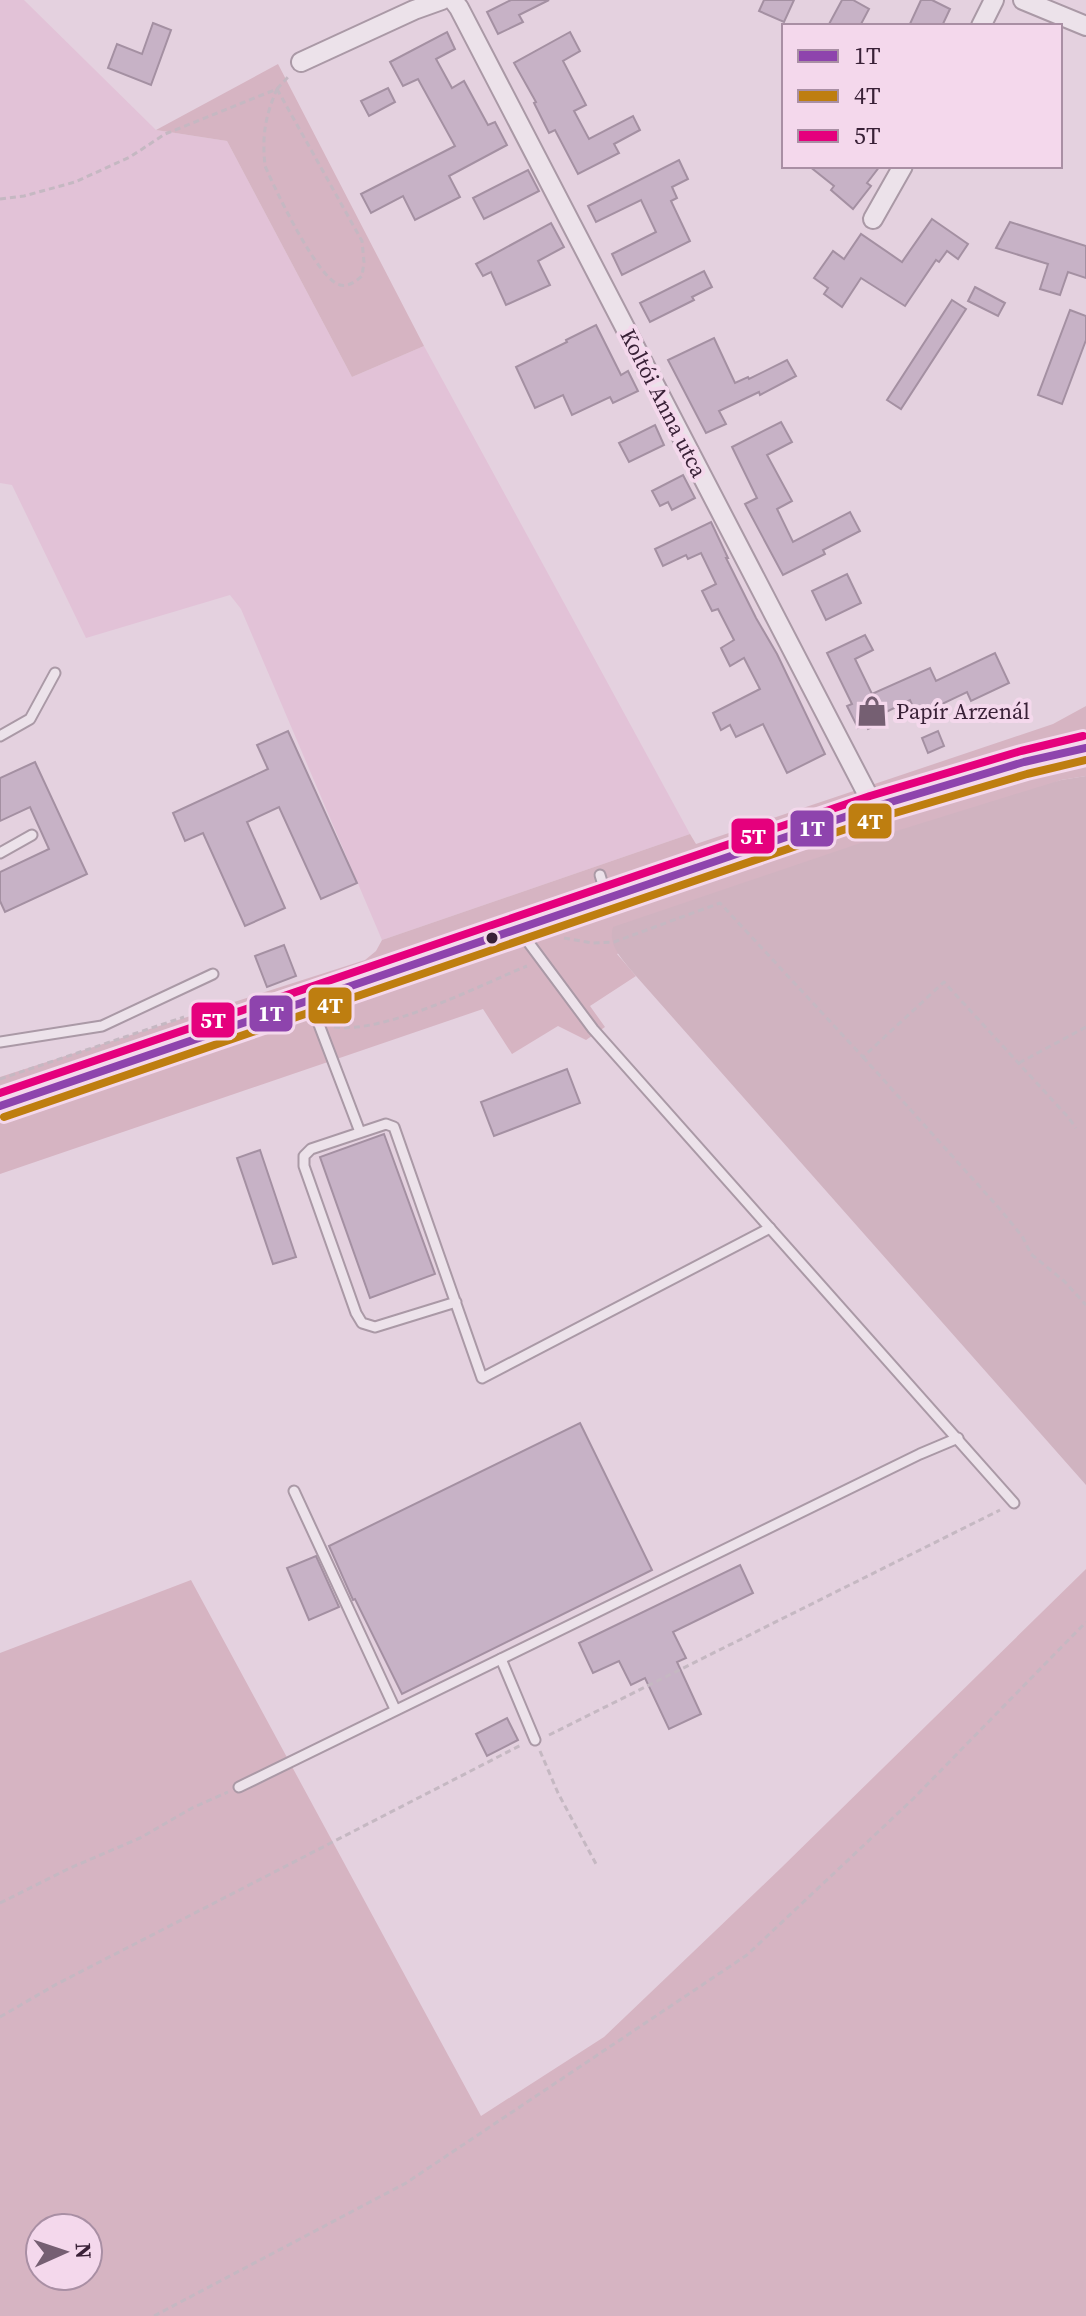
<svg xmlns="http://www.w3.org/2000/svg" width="1086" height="2316" font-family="'Source Serif 4',serif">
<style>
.farmland{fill:#e2c2d7}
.green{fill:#d6b4c2;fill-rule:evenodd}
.cemetery{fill:#d0b3c0}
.building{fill:#c7b2c6;stroke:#a490a2;stroke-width:2}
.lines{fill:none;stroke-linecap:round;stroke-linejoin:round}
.service-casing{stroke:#aa99a6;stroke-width:13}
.minor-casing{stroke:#aa99a6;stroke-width:22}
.secondary-casing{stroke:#998996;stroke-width:30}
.path{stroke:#c5b8c2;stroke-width:3;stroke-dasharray:6 4;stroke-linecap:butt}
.service{stroke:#ece2ea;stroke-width:9}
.minor{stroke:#ece2ea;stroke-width:18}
.secondary{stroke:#ece2ea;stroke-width:26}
.bus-1-casing{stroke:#f4d8ec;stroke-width:14}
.bus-2-casing{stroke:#f4d8ec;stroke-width:14}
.bus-3-casing{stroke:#f4d8ec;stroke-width:14}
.bus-1{stroke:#8e44ad;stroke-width:8}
.bus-2{stroke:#be7e10;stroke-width:8}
.bus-3{stroke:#e5007d;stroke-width:8}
.bus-dot{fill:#392137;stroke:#f4d8ec;stroke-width:3}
.labels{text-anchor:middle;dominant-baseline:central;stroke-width:8;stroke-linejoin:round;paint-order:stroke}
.street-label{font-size:22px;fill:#392137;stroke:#f4d8ec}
.poi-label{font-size:22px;fill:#392137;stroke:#f4d8ec;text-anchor:start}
.line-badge{stroke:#f4d8ec;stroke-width:3}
.badge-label{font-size:22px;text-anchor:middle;font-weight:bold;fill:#fff}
</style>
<rect width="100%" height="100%" fill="#e4d1df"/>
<polygon class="farmland" points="0,0 24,0 156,130 227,141 352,377 424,346 690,834 382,940 241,609 230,595 86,638 12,485 0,483"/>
<g class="green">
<polygon points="278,64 424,346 352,377 227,141 156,130"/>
<polygon points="1086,706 1086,776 1061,780 617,954 636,976 590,1006 605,1027 586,1040 558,1026 512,1054 483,1009 0,1174 0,1077 365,960 376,951 382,940 690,834 696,844 1053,724"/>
<path d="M 1086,1569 L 1086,2316 L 0,2316 L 0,1653 L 191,1580 L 481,2116 L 604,2037 L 781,1868 ZM 40,2228 L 88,2228 L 88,2276 L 40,2276 Z"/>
</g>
<path class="cemetery" d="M 1086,776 L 1086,1485 L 636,976 C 625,962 607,946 613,927 L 890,833 L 1061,780 Z"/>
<g class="building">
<polygon points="511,0 549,0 519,15 523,22 498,34 487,12"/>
<polygon points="764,0 794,0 784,22 759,11"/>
<polygon points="842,0 853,0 869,9 860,26 828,26"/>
<polygon points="921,0 932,0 950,9 942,26 909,26"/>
<polygon points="153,23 171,30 151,85 108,68 117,44 142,54"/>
<polygon points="447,32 455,49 436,59 452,88 464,81 488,125 495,122 507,145 449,176 460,197 415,220 403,196 371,213 361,194 455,146 418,79 403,86 390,62"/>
<polygon points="570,32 580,51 563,61 586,105 574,111 589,139 633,116 640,130 614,144 619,153 578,174 555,130 549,133 534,103 536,102 514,63"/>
<polygon points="388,88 395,102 369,116 361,101"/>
<polygon points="679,160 688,179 672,187 677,198 671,201 690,241 622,275 612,254 656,232 641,200 596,222 588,206"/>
<polygon points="809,166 880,166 867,183 871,186 853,209 831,190 834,186"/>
<polygon points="528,170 539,191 484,219 473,198"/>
<polygon points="932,219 968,244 958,259 947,251 939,262 936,260 905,306 861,278 842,307 824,294 828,288 814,278 833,251 844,259 861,234 902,262"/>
<polygon points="1010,222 1086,246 1086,278 1068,272 1060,295 1040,289 1048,264 996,248"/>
<polygon points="551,223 564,247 538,261 550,285 506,305 491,272 483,276 476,264"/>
<polygon points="704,271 712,287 692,297 694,300 650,322 640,303"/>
<polygon points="975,287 1005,303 998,316 968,301"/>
<polygon points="952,300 966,309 901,409 887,400"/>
<polygon points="1070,310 1086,316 1086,340 1062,404 1038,395"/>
<polygon points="596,325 621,375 628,371 638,391 613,403 610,397 572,415 563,395 535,408 516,367 567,342 566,340"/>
<polygon points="714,338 735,383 748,377 749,379 787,360 796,376 760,395 759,392 719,411 726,424 706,433 668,360"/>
<polygon points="781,422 792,442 767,455 792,501 777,509 793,542 850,512 860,531 823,550 825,554 783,575 745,504 757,498 732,447"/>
<polygon points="655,425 664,445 629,462 619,443"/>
<polygon points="683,475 695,498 672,510 668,502 660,506 652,491"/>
<polygon points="711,522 728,558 726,558 756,618 777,654 825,754 787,773 763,724 736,737 730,725 721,730 713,713 760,689 744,658 730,666 721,648 734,640 718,609 712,611 702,591 716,584 701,553 688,559 686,555 663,566 655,549"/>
<polygon points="847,574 861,603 826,620 812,591"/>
<polygon points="865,635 873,650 855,659 872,694 930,668 936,681 995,653 1009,683 971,701 967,692 917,716 910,700 880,715 883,722 868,729 866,724 858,728 847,706 852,704 827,653"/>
<polygon points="288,731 357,883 321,899 279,807 247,822 285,908 245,926 203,833 185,841 173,813 268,769 257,745"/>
<polygon points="938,731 944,746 928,753 922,738"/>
<polygon points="35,762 87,874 5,912 0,901 0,872 49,849 30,807 0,821 0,778"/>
<polygon points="284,945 296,976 267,987 255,956"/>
<polygon points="567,1069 580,1103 494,1136 481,1102"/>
<polygon points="384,1134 435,1274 370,1298 320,1157"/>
<polygon points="260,1150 296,1257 273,1264 237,1158"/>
<polygon points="580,1423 652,1570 402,1694 355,1599 353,1600 329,1546"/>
<polygon points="316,1556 339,1607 309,1620 287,1568"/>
<polygon points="740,1565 753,1593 673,1632 686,1658 677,1662 701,1714 669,1729 645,1678 631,1685 619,1661 593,1673 579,1643"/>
<polygon points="507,1718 518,1740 487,1756 476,1734"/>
</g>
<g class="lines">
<defs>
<g id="service">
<polyline points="0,736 30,719 55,673"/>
<polyline points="0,853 32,835"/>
<polyline points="600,875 606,895"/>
<polyline points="520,931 593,1029 1014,1503"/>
<polyline points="310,1001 360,1132"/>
<polyline points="0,1042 102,1026 213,974"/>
<polyline points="456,1302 375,1327 362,1323 356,1313 304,1166 304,1156 311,1149 386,1124 394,1127 482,1378 770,1228"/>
<polyline points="294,1491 395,1709"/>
<polyline points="501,1659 535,1740"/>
<polyline points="239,1787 920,1454 958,1438"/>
</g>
<g id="minor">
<polyline points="453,0 459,8 874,807"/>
<polyline points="1023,0 1086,26"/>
<polyline points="981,26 994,0"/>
<polyline points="301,62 414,10 442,0"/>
<polyline points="873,219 903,166"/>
</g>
<polyline id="secondary" points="0,1106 874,807 1024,762 1086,748"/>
</defs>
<use href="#service" class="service-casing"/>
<use href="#minor" class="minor-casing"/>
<use href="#secondary" class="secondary-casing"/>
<g class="path">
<path d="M 277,89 L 362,241 L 364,262 L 362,276 C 356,281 349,287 340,285 C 318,280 275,189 265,166 C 262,135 265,117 277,89 Z"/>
<polyline points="0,199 24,196 75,182 130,157 165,134 277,89 288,77"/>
<polyline points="564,938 593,943 614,942 720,903 863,1057 944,982 1068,1117 1076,1128"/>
<path d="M 334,1027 C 385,1034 478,986 527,966"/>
<polyline points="863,1057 999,1208 1022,1236 1031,1254 1064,1281 1086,1305"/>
<polyline points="1019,1063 1086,1027"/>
<polyline points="0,1079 184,1017"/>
<polyline points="549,1735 1000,1510"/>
<polyline points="540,1751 558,1793 596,1864"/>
<polyline points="0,1903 70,1868 140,1838 192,1808 228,1792"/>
<polyline points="0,2017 55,1985 523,1744"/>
<polyline points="154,2316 406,2183 747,1955 913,1799 1086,1622"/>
</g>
<use href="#service" class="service"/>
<use href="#minor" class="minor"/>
<use href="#secondary" class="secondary"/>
<defs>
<polyline id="bus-1" points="0,1106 874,807 1024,762 1086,748"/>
<polyline id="bus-2" points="4,1117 878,818 1027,774 1086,760"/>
<polyline id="bus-3" points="0,1093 870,796 1021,751 1083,736"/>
</defs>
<use href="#bus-1" class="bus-1-casing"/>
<use href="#bus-2" class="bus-2-casing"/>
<use href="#bus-3" class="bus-3-casing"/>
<use href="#bus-1" class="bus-1"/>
<use href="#bus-2" class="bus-2"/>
<use href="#bus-3" class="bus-3"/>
</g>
<defs>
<symbol id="shop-bare" viewBox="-9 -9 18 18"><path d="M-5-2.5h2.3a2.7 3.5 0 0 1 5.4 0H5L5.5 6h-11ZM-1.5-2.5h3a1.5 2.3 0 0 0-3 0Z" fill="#755f72" stroke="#f4d8ec" stroke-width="2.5" paint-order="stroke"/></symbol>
</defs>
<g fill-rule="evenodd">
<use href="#shop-bare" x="850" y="689" width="44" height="44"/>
</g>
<circle class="bus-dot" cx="492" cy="938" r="7"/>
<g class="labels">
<g class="street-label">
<text transform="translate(664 403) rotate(63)">Koltói Anna utca</text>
</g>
<g class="poi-label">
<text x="896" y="711">Papír Arzenál</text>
</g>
</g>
<g class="line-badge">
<rect x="847" y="802" width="46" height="38" rx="8" fill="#be7e10"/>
<rect x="789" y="809" width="46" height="39" rx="8" fill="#8e44ad"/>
<rect x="730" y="817" width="46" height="38" rx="8" fill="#e5007d"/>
<rect x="307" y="986" width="46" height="39" rx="8" fill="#be7e10"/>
<rect x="248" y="994" width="46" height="39" rx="8" fill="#8e44ad"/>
<rect x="190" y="1001" width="46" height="38" rx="8" fill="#e5007d"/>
</g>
<g class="badge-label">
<text x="870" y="829">4T</text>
<text x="812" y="836">1T</text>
<text x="753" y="844">5T</text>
<text x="330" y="1013">4T</text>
<text x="271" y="1021">1T</text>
<text x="213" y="1028">5T</text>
</g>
<rect x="782" y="24" width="280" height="144" fill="#f4d8ec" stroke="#a98fa4" stroke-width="2"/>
<rect x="798" y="50" width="40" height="12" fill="#8e44ad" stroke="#a98fa4" stroke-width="2"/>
<text x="854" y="64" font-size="24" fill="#392137">1T</text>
<rect x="798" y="90" width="40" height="12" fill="#be7e10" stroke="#a98fa4" stroke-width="2"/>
<text x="854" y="104" font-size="24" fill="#392137">4T</text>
<rect x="798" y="130" width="40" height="12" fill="#e5007d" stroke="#a98fa4" stroke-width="2"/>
<text x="854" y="144" font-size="24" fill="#392137">5T</text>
<g transform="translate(64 2252) rotate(87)"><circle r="38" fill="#f4d8ec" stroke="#a98fa4" stroke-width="2"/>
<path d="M0-6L14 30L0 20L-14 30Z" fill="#755f72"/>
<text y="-12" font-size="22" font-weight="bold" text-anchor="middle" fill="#392137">N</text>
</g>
</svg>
